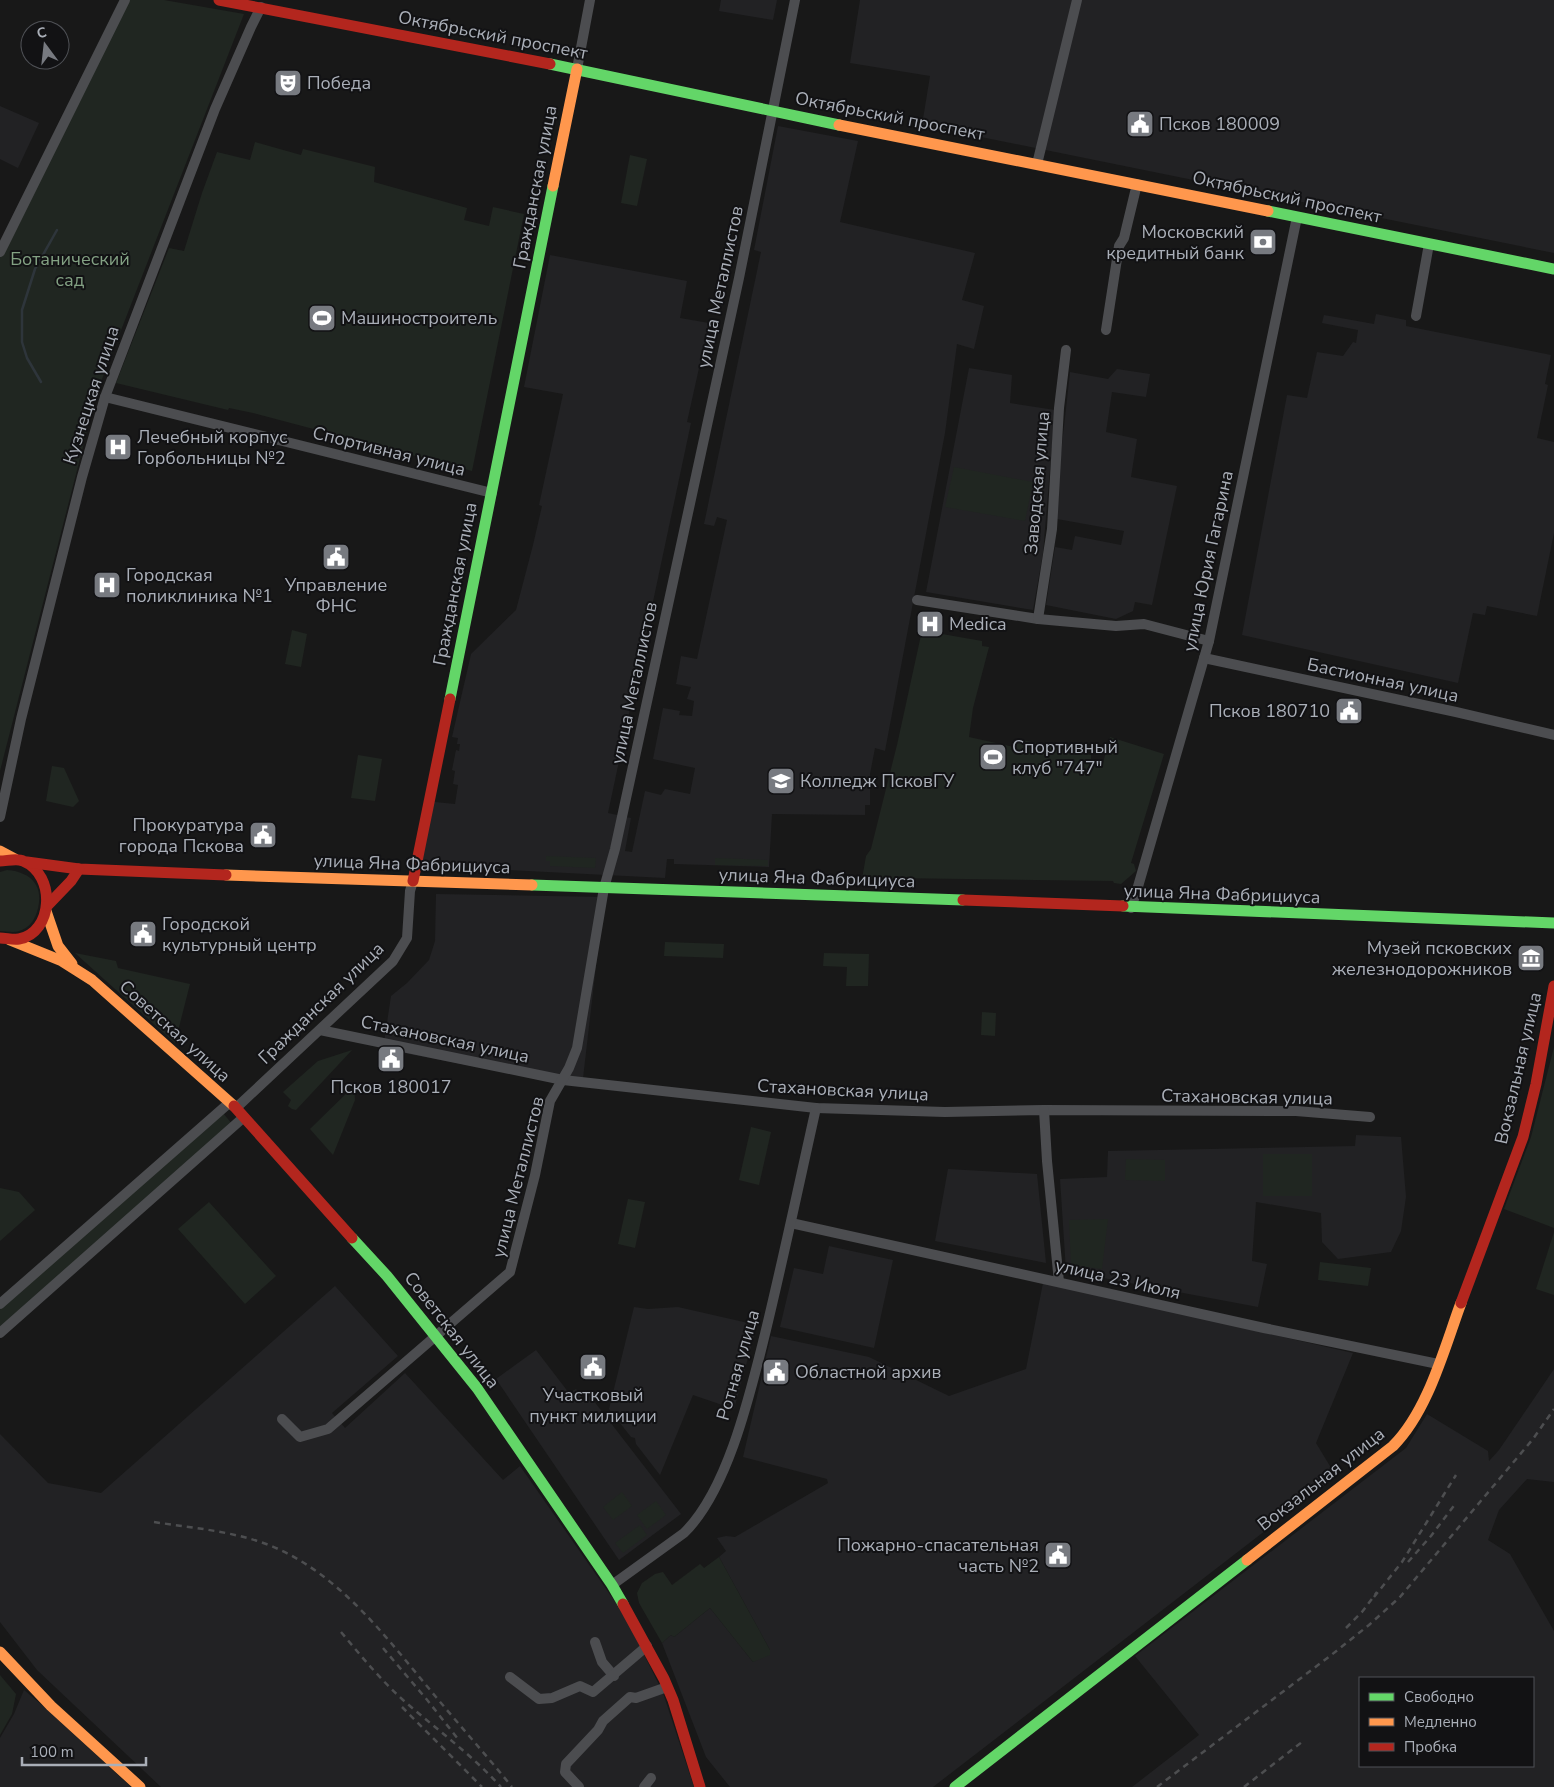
<svg xmlns="http://www.w3.org/2000/svg" width="1554" height="1787" font-family="'Nunito Sans',sans-serif">
<style>
.built{fill:#222224;fill-rule:evenodd}
.green{fill:#202621}
.lines{fill:none;stroke-linecap:round;stroke-linejoin:round}
.stream{stroke:#2e353b;stroke-width:2.5}
.street{stroke:#4c4d50;stroke-width:10}
.fast{stroke:#63d668;stroke-width:11}
.slow{stroke:#ff974d;stroke-width:11}
.jam{stroke:#b3261e;stroke-width:11}
.rail{stroke:#4d4e50;stroke-width:2.5;stroke-dasharray:6 5;stroke-linecap:butt}
.labels{text-anchor:middle;dominant-baseline:central;stroke-width:4;stroke-linejoin:round;paint-order:stroke}
.street-label{font-size:18px;fill:#aaafb8;stroke:#121214}
.poi-label{font-size:18px;fill:#aaafb8;stroke:#121214;text-anchor:start}
.park-label{font-size:18px;fill:#83a183;stroke:#121214}
</style>
<rect width="100%" height="100%" fill="#181818"/>
<g class="built">
<polygon points="721,0 777,0 773,20 719,11"/>
<polygon points="860,0 1554,0 1554,253 922,125 930,76 850,63"/>
<polygon points="0,106 39,123 18,168 0,159"/>
<polygon points="778,126 858,141 840,222 975,253 962,300 984,306 974,349 957,344 945,433 885,751 875,748 870,774 870,805 865,805 865,815 772,814 769,867 674,864 674,859 667,859 665,878 412,865 425,801 455,804 458,785 453,784 455,771 452,770 456,750 459,751 460,744 457,744 458,738 452,737 471,654 516,610 533,545 542,506 539,505 563,394 524,387 550,255 687,281 680,318 709,323 687,422 691,423 608,813 631,818 625,851 632,852 645,791 661,795 665,789 690,794 695,768 653,759 663,708 680,711 679,715 692,716 694,701 687,699 691,687 676,684 681,656 697,659 727,520 717,517 714,526 704,524 761,252 754,250"/>
<polygon points="1376,314 1406,320 1406,326 1551,355 1545,384 1548,385 1537,438 1554,442 1554,533 1537,616 1487,606 1485,615 1473,613 1458,683 1242,635 1287,395 1307,398 1317,352 1343,356 1353,342 1356,343 1358,330 1322,323 1324,315 1374,324"/>
<polygon points="969,368 1012,375 1010,403 1055,410 1043,553 1033,610 926,592"/>
<polygon points="1117,369 1150,374 1146,397 1112,392 1106,432 1137,439 1131,477 1177,486 1152,605 1135,602 1133,611 1116,619 1046,605 1055,547 1072,550 1075,536 1121,545 1124,531 1057,519 1060,463 1070,372 1108,379"/>
<polygon points="436,894 604,897 582,1087 383,1049 391,996 407,983 429,960 435,941"/>
<polygon points="1356,1135 1401,1137 1406,1197 1401,1231 1391,1252 1338,1259 1322,1242 1321,1213 1256,1202 1252,1261 1267,1264 1258,1307 1066,1271 1060,1179 1107,1177 1108,1151 1355,1146"/>
<polygon points="948,1169 1037,1174 1046,1263 935,1241"/>
<polygon points="829,1246 893,1260 874,1348 780,1327 794,1268 823,1274"/>
<polygon points="1043,1283 1109,1297 1353,1353 1316,1443 1336,1476 933,1787 730,1787 706,1757 662,1643 671,1635 674,1637 710,1608 753,1662 770,1650 719,1557 726,1551 717,1538 726,1536 735,1537 828,1483 827,1479 743,1457 771,1336 869,1357 949,1396 1026,1369"/>
<polygon points="335,1286 398,1356 332,1413 345,1428 405,1373 503,1480 520,1466 625,1616 663,1693 694,1787 161,1787 37,1670 0,1622 0,1434 48,1483 101,1493"/>
<polygon points="634,1307 648,1309 678,1307 757,1325 734,1409 693,1395 660,1475 636,1444 635,1438 631,1437 609,1409"/>
<polygon points="536,1350 569,1393 576,1389 584,1400 590,1396 681,1514 619,1560 496,1379"/>
<path d="M 1554,1369 L 1554,1482 L 1527,1479 L 1499,1510 L 1488,1540 L 1510,1554 L 1554,1631 L 1554,1787 L 1132,1787 L 1199,1735 L 1135,1656 L 1406,1448 L 1427,1414 L 1488,1451 L 1489,1461 L 1499,1450 ZM 1533,1678 L 1533,1766 L 1360,1766 L 1360,1678 Z"/>
<polygon points="24,1690 42,1705 131,1787 0,1787 0,1738 14,1714"/>
</g>
<g class="green">
<polygon points="124,0 164,0 244,14 97,392 0,771 0,255"/>
<polygon points="255,142 301,155 303,149 375,167 374,182 467,208 464,220 489,226 493,207 524,214 472,471 253,413 229,408 228,410 116,383 169,248 184,251 202,193 217,152 250,160"/>
<polygon points="630,155 647,159 637,206 621,203"/>
<polygon points="954,467 1033,482 1025,521 945,507"/>
<polygon points="292,630 307,634 301,667 285,664"/>
<polygon points="925,631 982,641 982,646 989,647 973,708 969,737 1014,747 1018,739 1091,755 1091,759 1103,763 1110,737 1164,754 1131,863 1134,864 1136,871 1121,884 1114,883 1113,881 894,878 890,881 862,879 866,856 871,849 897,745 921,635"/>
<polygon points="358,755 382,759 375,801 351,798"/>
<polygon points="52,766 64,768 79,801 73,807 46,801"/>
<polygon points="546,856 596,858 595,868 550,866 550,861 546,861"/>
<polygon points="715,858 768,860 768,866 715,865"/>
<path d="M 7,870 C 32,872 45,887 37,912 C 34,921 29,928 19,931 C 14,933 6,931 0,931 L 0,872 Z"/>
<polygon points="665,942 724,944 723,958 664,956"/>
<polygon points="75,953 116,961 118,968 190,984 175,1043"/>
<polygon points="824,953 869,954 868,986 846,986 847,967 823,966"/>
<polygon points="982,1012 996,1013 995,1036 981,1035"/>
<polygon points="1554,1047 1554,1228 1504,1209 1531,1137"/>
<polygon points="352,1050 296,1110 292,1109 288,1106 291,1100 283,1092 318,1061"/>
<polygon points="354,1086 355,1100 333,1155 310,1129"/>
<polygon points="223,1113 232,1124 0,1328 0,1309"/>
<polygon points="751,1127 771,1132 759,1185 739,1180"/>
<rect x="1263" y="1154" width="49" height="42"/>
<polygon points="1126,1159 1165,1160 1165,1181 1125,1180"/>
<polygon points="0,1188 19,1192 35,1210 0,1241"/>
<polygon points="628,1199 645,1202 635,1248 618,1244"/>
<polygon points="209,1202 276,1276 245,1304 178,1229"/>
<polygon points="1108,1219 1102,1269 1071,1265 1069,1220"/>
<polygon points="1554,1232 1554,1295 1536,1289"/>
<polygon points="1320,1262 1371,1268 1368,1286 1318,1280"/>
<polygon points="622,1492 632,1506 613,1520 603,1507"/>
<polygon points="656,1501 666,1515 647,1529 637,1515"/>
<polygon points="640,1525 647,1535 623,1553 615,1543"/>
<polygon points="719,1557 770,1650 770,1655 753,1662 710,1608 674,1637 671,1635 662,1643 639,1603 637,1593 642,1583 655,1574 663,1572 672,1585 700,1564 704,1568"/>
<polygon points="0,1675 16,1694 12,1714 0,1735"/>
</g>
<g class="lines">
<polyline class="stream" points="41,382 27,358 22,342 22,310 35,269 57,230"/>
<g class="street">
<polyline points="577,69 590,0"/>
<polyline points="1037,164 1077,0"/>
<polyline points="0,252 125,0"/>
<polyline points="1416,316 1429,244"/>
<polyline points="1106,330 1119,246 1124,238 1137,184"/>
<polyline points="105,397 492,493"/>
<polyline points="917,600 1038,619 1116,626 1144,624 1209,641"/>
<polyline points="1038,619 1052,529 1059,408 1066,350"/>
<polyline points="1204,658 1456,712 1554,735"/>
<polyline points="0,817 21,719 82,477 105,397 215,109 251,27 261,7"/>
<polyline points="1131,908 1137,890 1209,641 1297,217"/>
<polyline points="320,1030 563,1080 816,1108 945,1112 1044,1110 1296,1111 1370,1117"/>
<polyline points="236,1108 393,961 407,938 410,891 413,881"/>
<polyline points="1044,1110 1047,1161 1059,1282"/>
<polyline points="791,1223 1264,1328 1438,1364"/>
<polyline points="0,1304 229,1103"/>
<polyline points="0,1333 244,1117"/>
<polyline points="282,1419 300,1437 328,1429 510,1272 535,1175 550,1101 569,1068 577,1048 604,888 615,849 739,278 795,0"/>
<path d="M 612,1585 L 684,1533 C 728,1490 750,1394 765,1334 C 783,1260 799,1184 816,1108"/>
<polyline points="595,1642 602,1662 614,1676"/>
<polyline points="510,1677 539,1699 552,1698 580,1686 593,1692 647,1646"/>
<polyline points="579,1787 565,1772 566,1764 598,1730 603,1721 630,1697 636,1698 667,1687"/>
<polyline points="644,1787 651,1778"/>
</g>
<g class="fast">
<polyline points="550,64 839,125"/>
<polyline points="1268,211 1554,269"/>
<polyline points="450,699 553,186"/>
<polyline points="532,885 963,900"/>
<polyline points="1123,906 1554,923"/>
<polyline points="352,1238 387,1276 477,1388 612,1585 623,1604"/>
<polyline points="955,1787 1247,1560"/>
</g>
<g class="slow">
<polyline points="839,125 1268,211"/>
<polyline points="553,186 577,69"/>
<polyline points="0,851 15,859"/>
<polyline points="226,875 532,885"/>
<polyline points="46,911 58,946 72,964"/>
<polyline points="10,940 62,961 92,980 234,1106"/>
<path d="M 1247,1560 L 1393,1446 C 1428,1411 1444,1349 1461,1303"/>
<polyline points="0,1652 51,1706 140,1787"/>
</g>
<g class="jam">
<polyline points="219,0 550,64"/>
<path d="M 0,861 C 7,861 17,858 23,861 C 57,875 53,933 19,939 C 13,940 6,938 0,938"/>
<polyline points="27,862 79,869 226,875"/>
<polyline points="413,881 450,699"/>
<polyline points="963,900 1123,906"/>
<polyline points="48,905 71,881 79,869"/>
<polyline points="234,1106 352,1238"/>
<polyline points="1461,1303 1523,1137 1536,1084 1554,986"/>
<polyline points="623,1604 664,1679 673,1700 700,1787"/>
</g>
<g class="rail">
<path d="M 154,1522 C 193,1528 232,1531 269,1545 C 341,1574 388,1640 436,1697 C 461,1727 487,1756 512,1787"/>
<polyline points="1408,1562 1431,1536 1456,1503"/>
<polyline points="1374,1597 1402,1562 1456,1475"/>
<polyline points="1346,1628 1362,1612 1377,1592"/>
<path d="M 341,1632 C 361,1656 380,1679 403,1700 C 436,1729 471,1754 501,1787"/>
<polyline points="383,1648 428,1701 458,1739"/>
<polyline points="402,1707 482,1787"/>
<polyline points="1157,1787 1330,1656 1369,1625 1400,1597 1533,1439 1554,1409"/>
<polyline points="1244,1787 1302,1742"/>
</g>
</g>
<defs>
<symbol id="theatre-square" viewBox="-11 -11 22 22"><rect x="-9" y="-9" width="18" height="18" rx="4" fill="#777a80" stroke="#121214"/><path d="M-5-5.5Q0-4 5-5.5V0Q5 5 0 6Q-5 5-5 0ZM-3.3-2.5H-1v1.5H-3.3ZM1-2.5H3.3v1.5H1ZM-2.8 1Q0 5.5 2.8 1Z" fill="#fff"/></symbol>
<symbol id="civic-square" viewBox="-11 -11 22 22"><rect x="-9" y="-9" width="18" height="18" rx="4" fill="#777a80" stroke="#121214"/><path d="M-.6-6.5H3V-4.5H.6V-3L4-1V1h2V6H-6V1h2V-1L-.6-3ZM-1.2 2.5V6h2.4V2.5Z" fill="#fff"/></symbol>
<symbol id="bank-square" viewBox="-11 -11 22 22"><rect x="-9" y="-9" width="18" height="18" rx="4" fill="#777a80" stroke="#121214"/><path d="M-6-4H6V4H-6ZM0-2.3a2.3 2.3 0 1 0 0 4.6a2.3 2.3 0 1 0 0-4.6Z" fill="#fff"/></symbol>
<symbol id="stadium-square" viewBox="-11 -11 22 22"><rect x="-9" y="-9" width="18" height="18" rx="4" fill="#777a80" stroke="#121214"/><path d="M0-5a6.5 5 0 1 0 0 10a6.5 5 0 1 0 0-10ZM-3.5-1.8h7v3.6h-7Z" fill="#fff"/></symbol>
<symbol id="hospital-square" viewBox="-11 -11 22 22"><rect x="-9" y="-9" width="18" height="18" rx="4" fill="#777a80" stroke="#121214"/><path d="M-5-5h3v3.5h4V-5h3V5h-3V1.5h-4V5h-3Z" fill="#fff"/></symbol>
<symbol id="university-square" viewBox="-11 -11 22 22"><rect x="-9" y="-9" width="18" height="18" rx="4" fill="#777a80" stroke="#121214"/><path d="M0-5L7-2L0 1L-7-2ZM-4 1L0 2.5L4 1V4Q0 6-4 4Z" fill="#fff"/></symbol>
<symbol id="museum-square" viewBox="-11 -11 22 22"><rect x="-9" y="-9" width="18" height="18" rx="4" fill="#777a80" stroke="#121214"/><path d="M0-6L6-3V-2H-6V-3ZM-5-1h2V3h-2ZM-1-1h2V3h-2ZM3-1h2V3H3ZM-6 4H6V6H-6Z" fill="#fff"/></symbol>
</defs>
<g fill-rule="evenodd">
<use href="#theatre-square" x="272" y="67" width="32" height="32"/>
<use href="#civic-square" x="1124" y="108" width="32" height="32"/>
<use href="#bank-square" x="1247" y="226" width="32" height="32"/>
<use href="#stadium-square" x="306" y="302" width="32" height="32"/>
<use href="#hospital-square" x="102" y="431" width="32" height="32"/>
<use href="#civic-square" x="320" y="541" width="32" height="32"/>
<use href="#hospital-square" x="91" y="569" width="32" height="32"/>
<use href="#hospital-square" x="914" y="608" width="32" height="32"/>
<use href="#civic-square" x="1333" y="695" width="32" height="32"/>
<use href="#stadium-square" x="977" y="741" width="32" height="32"/>
<use href="#university-square" x="765" y="765" width="32" height="32"/>
<use href="#civic-square" x="247" y="819" width="32" height="32"/>
<use href="#civic-square" x="127" y="918" width="32" height="32"/>
<use href="#museum-square" x="1515" y="942" width="32" height="32"/>
<use href="#civic-square" x="375" y="1043" width="32" height="32"/>
<use href="#civic-square" x="577" y="1351" width="32" height="32"/>
<use href="#civic-square" x="760" y="1356" width="32" height="32"/>
<use href="#civic-square" x="1042" y="1539" width="32" height="32"/>
</g>
<g class="labels">
<g class="street-label">
<text transform="translate(493 35) rotate(11)">Октябрьский проспект</text>
<text transform="translate(890 116) rotate(11)">Октябрьский проспект</text>
<text transform="translate(535 187) rotate(-79)">Гражданская улица</text>
<text transform="translate(1287 197) rotate(12)">Октябрьский проспект</text>
<text transform="translate(720 287) rotate(-78)">улица Металлистов</text>
<text transform="translate(91 395) rotate(-72)">Кузнецкая улица</text>
<text transform="translate(389 451) rotate(14)">Спортивная улица</text>
<text transform="translate(1037 483) rotate(-85)">Заводская улица</text>
<text transform="translate(1208 561) rotate(-78)">улица Юрия Гагарина</text>
<text transform="translate(455 584) rotate(-79)">Гражданская улица</text>
<text transform="translate(1383 680) rotate(12)">Бастионная улица</text>
<text transform="translate(634 683) rotate(-78)">улица Металлистов</text>
<text transform="translate(412 864) rotate(2)">улица Яна Фабрициуса</text>
<text transform="translate(817 878) rotate(2)">улица Яна Фабрициуса</text>
<text transform="translate(1222 894) rotate(2)">улица Яна Фабрициуса</text>
<text transform="translate(321 1003) rotate(-44)">Гражданская улица</text>
<text transform="translate(175 1031) rotate(42)">Советская улица</text>
<text transform="translate(445 1039) rotate(12)">Стахановская улица</text>
<text transform="translate(1518 1068) rotate(-77)">Вокзальная улица</text>
<text transform="translate(843 1090) rotate(3)">Стахановская улица</text>
<text transform="translate(1247 1097) rotate(1)">Стахановская улица</text>
<text transform="translate(518 1177) rotate(-76)">улица Металлистов</text>
<text transform="translate(1118 1279) rotate(13)">улица 23 Июля</text>
<text transform="translate(452 1330) rotate(52)">Советская улица</text>
<text transform="translate(738 1365) rotate(-74)">Ротная улица</text>
<text transform="translate(1321 1479) rotate(-38)">Вокзальная улица</text>
</g>
<g class="poi-label">
<text x="307" y="83">Победа</text>
<text x="1159" y="124">Псков 180009</text>
<text x="1244" y="232" text-anchor="end">Московский<tspan x="1244" dy="21">кредитный банк</tspan></text>
<text x="341" y="318">Машиностроитель</text>
<text x="137" y="437">Лечебный корпус<tspan x="137" dy="21">Горбольницы №2</tspan></text>
<text x="126" y="575">Городская<tspan x="126" dy="21">поликлиника №1</tspan></text>
<text x="336" y="585" text-anchor="middle">Управление<tspan x="336" dy="21">ФНС</tspan></text>
<text x="949" y="624">Medica</text>
<text x="1330" y="711" text-anchor="end">Псков 180710</text>
<text x="1012" y="747">Спортивный<tspan x="1012" dy="21">клуб "747"</tspan></text>
<text x="800" y="781">Колледж ПсковГУ</text>
<text x="244" y="825" text-anchor="end">Прокуратура<tspan x="244" dy="21">города Пскова</tspan></text>
<text x="162" y="924">Городской<tspan x="162" dy="21">культурный центр</tspan></text>
<text x="1512" y="948" text-anchor="end">Музей псковских<tspan x="1512" dy="21">железнодорожников</tspan></text>
<text x="391" y="1087" text-anchor="middle">Псков 180017</text>
<text x="795" y="1372">Областной архив</text>
<text x="593" y="1395" text-anchor="middle">Участковый<tspan x="593" dy="21">пункт милиции</tspan></text>
<text x="1039" y="1545" text-anchor="end">Пожарно-спасательная<tspan x="1039" dy="21">часть №2</tspan></text>
</g>
<g class="park-label">
<text x="70" y="259">Ботанический<tspan x="70" dy="21">сад</tspan></text>
</g>
</g>
<rect x="1359" y="1677" width="175" height="90" fill="#121214" stroke="#4f5156"/>
<rect x="1369" y="1693" width="25" height="8" fill="#63d668" stroke="#4f5156"/>
<text x="1404" y="1702" font-size="15" fill="#aaafb8">Свободно</text>
<rect x="1369" y="1718" width="25" height="8" fill="#ff974d" stroke="#4f5156"/>
<text x="1404" y="1727" font-size="15" fill="#aaafb8">Медленно</text>
<rect x="1369" y="1743" width="25" height="8" fill="#b3261e" stroke="#4f5156"/>
<text x="1404" y="1752" font-size="15" fill="#aaafb8">Пробка</text>
<g transform="translate(45 45) rotate(345)"><circle r="24" fill="#121214" stroke="#4f5156"/>
<path d="M0-4L9 19L0 12L-9 19Z" fill="#777a80"/>
<text y="-8" font-size="14" font-weight="bold" text-anchor="middle" fill="#aaafb8">С</text>
</g>
<path d="M22 1757v8h124v-8" fill="none" stroke="#aaafb8" stroke-width="2.5"/>
<text x="30" y="1757" font-size="15" fill="#aaafb8" stroke="#121214" stroke-width="4" paint-order="stroke">100 m</text>
</svg>
